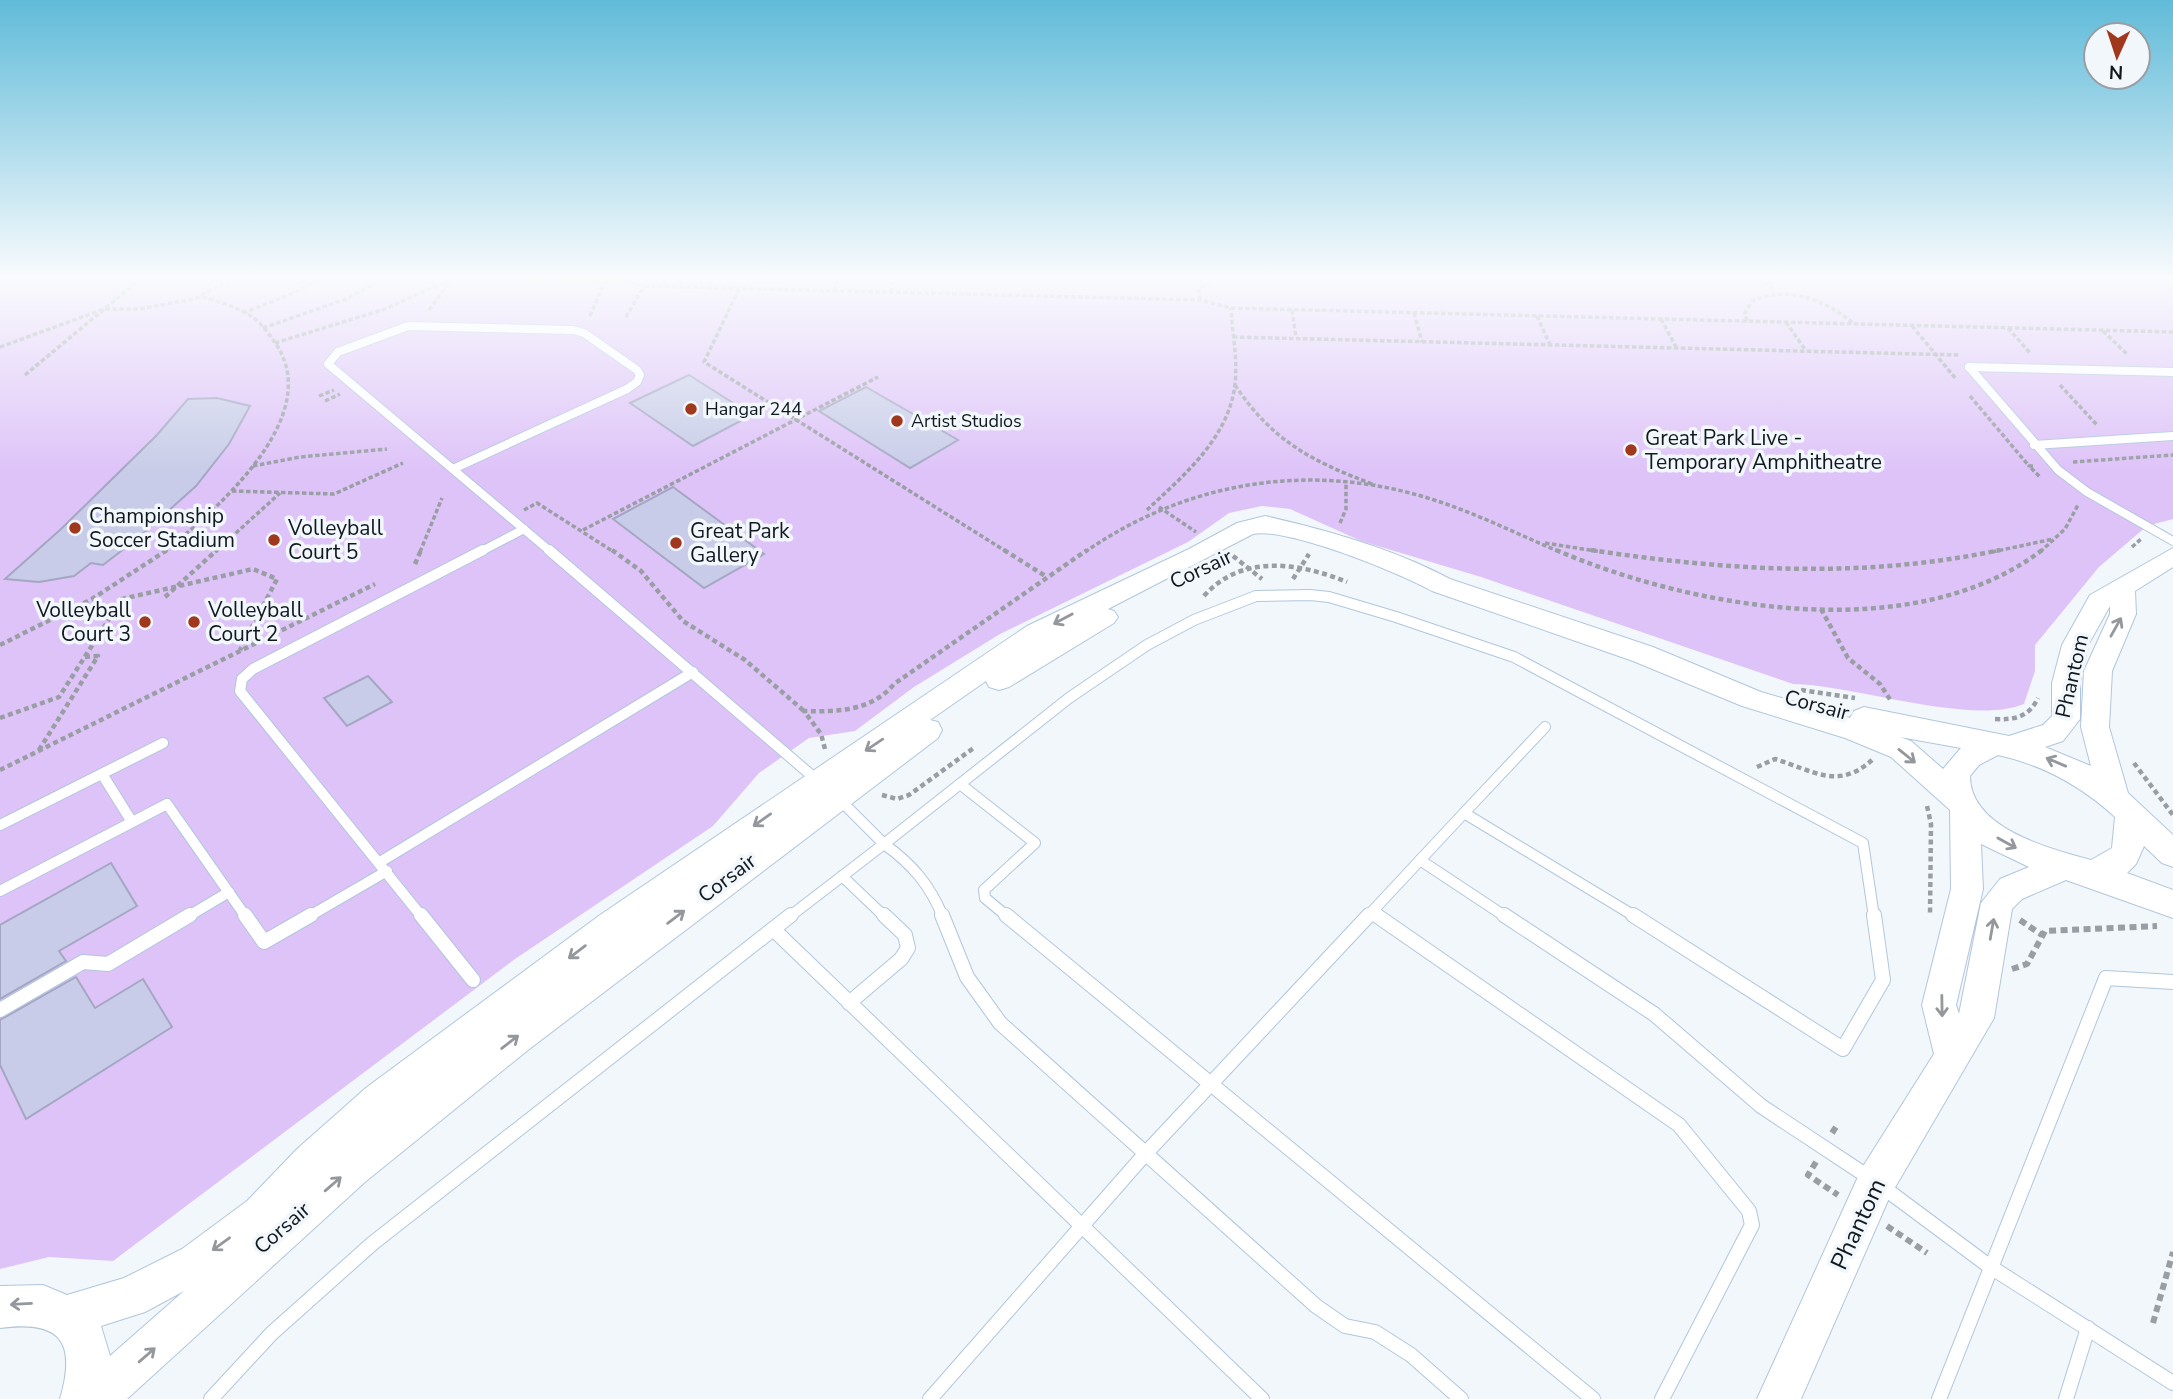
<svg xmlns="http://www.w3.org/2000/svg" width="2173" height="1399" font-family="'Nunito Sans',sans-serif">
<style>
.green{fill:#dec3f8}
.building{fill:#c8cce8;stroke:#a3a7c2;stroke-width:2}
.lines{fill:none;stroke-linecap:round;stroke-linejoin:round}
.service-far2-casing{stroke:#b1c6dd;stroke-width:10}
.service-far1-casing{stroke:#b1c6dd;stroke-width:12}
.service-casing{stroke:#b1c6dd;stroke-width:16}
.tertiary-casing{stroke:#b1c6dd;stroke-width:2}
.path-far2{stroke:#999ea4;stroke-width:3.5;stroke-dasharray:4.5 2.5;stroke-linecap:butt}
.path-far1{stroke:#999ea4;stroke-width:4.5;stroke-dasharray:5 3.5;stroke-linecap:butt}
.path{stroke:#999ea4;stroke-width:6;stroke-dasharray:7 4.5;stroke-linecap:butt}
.service-far2{stroke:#fff;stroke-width:8}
.service-far1{stroke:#fff;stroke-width:10}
.service{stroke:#fff;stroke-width:14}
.tertiary{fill:#fff;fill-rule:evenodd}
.oneway{stroke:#94979b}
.poi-dot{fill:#a0381d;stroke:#f2f7fb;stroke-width:2.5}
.labels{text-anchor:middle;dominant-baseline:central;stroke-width:7;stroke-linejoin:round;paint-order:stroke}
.far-poi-label{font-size:18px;fill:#111820;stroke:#f2f7fb;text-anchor:start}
.poi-label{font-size:21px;fill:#111820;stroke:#f2f7fb;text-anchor:start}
.street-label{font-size:21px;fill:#111820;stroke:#f2f7fb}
.near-street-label{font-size:24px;fill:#111820;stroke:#f2f7fb}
</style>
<rect width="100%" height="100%" fill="#f2f7fb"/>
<path class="green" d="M 0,276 L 2173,276 L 2173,519 L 2147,526 L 2099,567 L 2035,645 L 2035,671 L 2024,704 C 1970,726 1855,685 1793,684 L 1481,577 L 1361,541 L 1290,509 L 1262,506 L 1229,513 L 1188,542 L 1000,634 L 914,687 L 855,731 L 809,738 L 759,773 L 713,826 L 515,959 L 113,1261 L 49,1257 L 0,1269 Z"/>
<g class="building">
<polygon points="689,375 752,415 693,446 630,403"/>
<polygon points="866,387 958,440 910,468 819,411"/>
<polygon points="217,398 250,406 229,444 196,486 138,538 103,565 91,563 74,576 39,582 5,579 61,529 156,436 188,399"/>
<polygon points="673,487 764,554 704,588 613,519"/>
<polygon points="368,676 392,702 347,726 324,698"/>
<polygon points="111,863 137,906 59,951 66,961 0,999 0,925"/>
<polygon points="76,977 95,1008 143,979 172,1027 26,1119 0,1065 0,1020"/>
</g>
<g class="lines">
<defs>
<g id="service-far2">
<polyline points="1969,367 2058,470 2087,492 2173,541"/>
<polyline points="1969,367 2173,372"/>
<polyline points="2034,445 2173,436"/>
<polyline points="453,469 627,389 637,382 640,375 637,370 584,333 573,330 408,326 338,352 328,364 551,552"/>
<polyline points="480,552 524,529"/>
</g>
<g id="service-far1">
<polyline points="549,550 818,781"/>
<polyline points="1545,727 1464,813 1636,917"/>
<polyline points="102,774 132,822"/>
<polyline points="960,784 1035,843 984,890 985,898 1008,917"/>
<polyline points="838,798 884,844 1069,698 1147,645 1194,620 1256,596 1310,595 1329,597 1396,617 1514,657 1863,843 1874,917"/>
<polyline points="0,825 163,743"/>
<polyline points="1420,860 1506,917"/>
<polyline points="380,862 693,672"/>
<polyline points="842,876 885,917"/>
<polyline points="0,891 167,804 246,917"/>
<polyline points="1372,912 1379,917"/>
<polyline points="187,917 229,892"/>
<polyline points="308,917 387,871"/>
<polyline points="422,917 240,691 242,679 253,669 483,550"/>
<path d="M 789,917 L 884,844 C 912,864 930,885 943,917"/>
<polyline points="1367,917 1464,813"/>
</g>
<g id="service">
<polyline points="245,915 264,942 311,915"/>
<polyline points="421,915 473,980"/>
<polyline points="942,915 967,977 1000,1023 1316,1306 1345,1326 1375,1332 1411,1355 1461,1399"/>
<polyline points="1006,915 1593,1399"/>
<polyline points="1376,915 1679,1125 1749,1211 1752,1225 1662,1399"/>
<polyline points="1504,915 1654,1014 1761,1106 1876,1182 1989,1266 2173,1383"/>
<polyline points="1633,915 1843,1049 1883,980 1874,915"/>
<polyline points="773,929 1262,1399"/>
<polyline points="849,1003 901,959 908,948 905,935 884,915"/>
<polyline points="0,1010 83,962 108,964 190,915"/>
<polyline points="211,1399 272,1333 373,1243 791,915"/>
<polyline points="930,1399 1146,1153 1369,915"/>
<polyline points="1939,1399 2106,978 2173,982"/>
<polyline points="2066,1399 2088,1328"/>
</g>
<path id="tertiary" d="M 1265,516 C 1327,530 1394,549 1450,579 L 1653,647 L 1761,692 L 1850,718 L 1854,711 L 1864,707 L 2009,736 L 2043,725 L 2052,716 L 2052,683 L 2062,645 L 2090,595 L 2173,548 L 2173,567 L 2135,591 L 2136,614 L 2112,671 L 2109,727 L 2128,793 L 2173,835 L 2173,867 L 2162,863 L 2144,846 L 2136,864 L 2127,873 L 2173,890 L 2173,918 L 2066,880 L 2022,899 L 2012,909 L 1994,1018 L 1890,1196 L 1801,1399 L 1757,1399 L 1862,1168 L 1934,1054 L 1922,1005 L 1951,889 L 1950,810 L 1891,757 L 1845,738 L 1742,706 L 1633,661 L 1432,591 C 1400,573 1287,527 1253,534 L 1108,609 L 1114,611 L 1118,617 L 1114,623 L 1009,687 L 999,690 L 989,687 L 986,681 L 930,720 L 938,722 L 942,730 L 938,738 L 528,1050 L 365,1182 L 127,1399 L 60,1399 C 77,1341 60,1320 0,1328 L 0,1286 L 43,1285 L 67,1295 L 124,1278 L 182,1249 L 247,1201 L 297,1149 L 367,1087 L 600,915 L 1027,626 L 1189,549 L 1237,523 ZM 2110,606 L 2110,614 L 2084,671 L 2081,727 L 2091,766 L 2045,747 L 2063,741 L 2080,719 L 2080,683 L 2088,645 ZM 1900,737 L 1961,748 L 1943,769 L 1911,741 ZM 1998,755 C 2043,765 2081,786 2115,817 L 2112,848 L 2091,860 C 2051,849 1970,829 1970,776 L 1979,765 ZM 1981,844 L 2029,867 L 2000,879 L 1981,903 L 1959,1014 L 1956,1005 L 1983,889 ZM 184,1291 L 110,1356 L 101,1326 L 145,1312 Z"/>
</defs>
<use href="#service-far2" class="service-far2-casing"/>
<use href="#service-far1" class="service-far1-casing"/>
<use href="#service" class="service-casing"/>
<use href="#tertiary" class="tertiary-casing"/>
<g class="path-far2">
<polyline points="435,276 626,281 644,286 1200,300 1231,308 2173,332"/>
<polyline points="1752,276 1776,291"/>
<polyline points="1769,284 1773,276"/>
<polyline points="739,289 704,362 1007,552"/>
<polyline points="834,291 839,276"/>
<polyline points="890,292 895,276"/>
<polyline points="1200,300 1199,288 1221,276"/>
<polyline points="429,310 453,278"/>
<polyline points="1292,310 1296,338"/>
<polyline points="243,313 294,293 325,276"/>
<polyline points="1414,313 1422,342"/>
<polyline points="590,316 604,282"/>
<polyline points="1537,316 1550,345"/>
<polyline points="626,317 644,286"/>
<polyline points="1661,319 1676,347"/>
<path d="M 1747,321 L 1745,313 L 1752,301 C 1787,285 1824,299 1853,323"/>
<polyline points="1786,322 1806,351"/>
<polyline points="1912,326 1956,379"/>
<polyline points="263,328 346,299 389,276"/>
<polyline points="2008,328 2030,353"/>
<polyline points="2103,331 2127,354"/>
<polyline points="1233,337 1960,355"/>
<polyline points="275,343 385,309 453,278"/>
<polyline points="0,347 104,309 139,309 194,299 236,276"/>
<polyline points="25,375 144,276"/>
<path d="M 1235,385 C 1272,441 1313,462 1375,485"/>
<polyline points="2060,385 2097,425"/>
<polyline points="319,396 334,390"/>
<polyline points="1970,396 2029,466"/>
<polyline points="325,401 340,394"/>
<polyline points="2073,462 2173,455"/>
<polyline points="253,466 300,457 387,449"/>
<polyline points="2033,466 2029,466 2040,477"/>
<polyline points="232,491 334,494 403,463"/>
<polyline points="1159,507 1196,532"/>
<polyline points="524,510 537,503 614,552"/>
<path d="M 1147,510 C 1184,475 1229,438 1235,384 C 1238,359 1232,333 1231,308"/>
<polyline points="1340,523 1346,509 1346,484"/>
<polyline points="583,530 878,377"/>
<polyline points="1545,543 1602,552"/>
<polyline points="2132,547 2141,539"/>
<path d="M 164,552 C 216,510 325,417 276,344 C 269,334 261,323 251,316 C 236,306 218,302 201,296"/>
<polyline points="215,552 280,493"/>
<polyline points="420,552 442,498"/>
<path d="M 1085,552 C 1187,481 1311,461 1431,499 C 1476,513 1517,534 1560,552"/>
<polyline points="1992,552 2053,539"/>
<polyline points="2040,552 2065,529 2078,505"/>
</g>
<g class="path-far1">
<polyline points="612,550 641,571 683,621 745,660 804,711"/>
<polyline points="1004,550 1047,577"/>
<path d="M 1556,550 C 1693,609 1914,648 2042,550"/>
<path d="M 1591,550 C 1728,571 1864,579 2000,550"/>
<polyline points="1233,556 1262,579"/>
<polyline points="415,564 421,550"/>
<polyline points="1293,579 1309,554"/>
<path d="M 1204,596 C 1242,553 1300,563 1347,582"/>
<polyline points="165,597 217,550"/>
<polyline points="1821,609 1848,658 1880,684 1891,701"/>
<polyline points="0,645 92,599 167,550"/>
<polyline points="1801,690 1855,698"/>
<polyline points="0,718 59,697 122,599 253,569 277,579 240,650"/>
<path d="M 1995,719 C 2015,720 2029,717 2038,698"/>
<path d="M 825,749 L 821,734 L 804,711 C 837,712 872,711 894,684 L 1087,550"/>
<polyline points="39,750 98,656 84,657"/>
<polyline points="2134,763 2173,815"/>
<path d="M 1757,767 L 1775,759 C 1812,770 1838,791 1872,760"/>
<polyline points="0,770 375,584"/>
<polyline points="882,795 897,799 909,795 975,747"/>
<polyline points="1927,806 1931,824 1930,915"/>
</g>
<g class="path">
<polyline points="2020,920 2042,935"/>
<polyline points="2012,969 2027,964 2045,931 2157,926"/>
<polyline points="1832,1133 1838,1124"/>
<polyline points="1816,1162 1808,1175 1838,1195"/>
<polyline points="1887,1226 1927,1253"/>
<polyline points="2153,1323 2173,1252"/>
</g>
<use href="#service-far2" class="service-far2"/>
<use href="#service-far1" class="service-far1"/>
<use href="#service" class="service"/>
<use href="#tertiary" class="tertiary"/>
</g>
<defs><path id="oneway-shaft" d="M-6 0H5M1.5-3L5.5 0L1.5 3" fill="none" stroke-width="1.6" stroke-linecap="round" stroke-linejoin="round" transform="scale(1.75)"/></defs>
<g class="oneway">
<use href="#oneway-shaft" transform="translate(1063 619) rotate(152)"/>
<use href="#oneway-shaft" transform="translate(2116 627) rotate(-61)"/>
<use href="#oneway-shaft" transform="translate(874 745) rotate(146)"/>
<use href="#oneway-shaft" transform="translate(1907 756) rotate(39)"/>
<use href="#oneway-shaft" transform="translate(2056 762) rotate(-157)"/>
<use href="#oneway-shaft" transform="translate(762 820) rotate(145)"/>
<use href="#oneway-shaft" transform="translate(2007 843) rotate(29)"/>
<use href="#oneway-shaft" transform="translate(676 917) rotate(-37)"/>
<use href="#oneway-shaft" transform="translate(1992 929) rotate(-80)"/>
<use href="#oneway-shaft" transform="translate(577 952) rotate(143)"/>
<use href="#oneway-shaft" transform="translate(1942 1006) rotate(89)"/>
<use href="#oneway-shaft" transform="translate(510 1042) rotate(-38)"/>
<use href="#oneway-shaft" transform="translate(333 1184) rotate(-41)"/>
<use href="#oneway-shaft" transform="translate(221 1244) rotate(144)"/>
<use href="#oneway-shaft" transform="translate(21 1304) rotate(177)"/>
<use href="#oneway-shaft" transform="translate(147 1355) rotate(-41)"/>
</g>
<linearGradient id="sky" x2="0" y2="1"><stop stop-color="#60bbd9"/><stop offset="0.59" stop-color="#f9fbfd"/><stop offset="1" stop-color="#f9fbfd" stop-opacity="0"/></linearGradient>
<rect width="2173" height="471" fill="url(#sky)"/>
<g class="poi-dot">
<circle cx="691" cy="409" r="7"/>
<circle cx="897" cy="421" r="7"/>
<circle cx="1631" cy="450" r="7"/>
<circle cx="75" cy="528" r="7"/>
<circle cx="274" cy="540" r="7"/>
<circle cx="676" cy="543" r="7"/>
<circle cx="145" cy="622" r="7"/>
<circle cx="194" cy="622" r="7"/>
</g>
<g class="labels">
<g class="far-poi-label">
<text x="705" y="409">Hangar 244</text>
<text x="911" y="421">Artist Studios</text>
</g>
<g class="poi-label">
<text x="1645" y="438">Great Park Live -<tspan x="1645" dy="24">Temporary Amphitheatre</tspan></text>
<text x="89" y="516">Championship<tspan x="89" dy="24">Soccer Stadium</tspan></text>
<text x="288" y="528">Volleyball<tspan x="288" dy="24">Court 5</tspan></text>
<text x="690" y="531">Great Park<tspan x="690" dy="24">Gallery</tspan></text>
<text x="131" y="610" text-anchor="end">Volleyball<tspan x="131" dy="24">Court 3</tspan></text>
<text x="208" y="610">Volleyball<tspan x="208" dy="24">Court 2</tspan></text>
</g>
<g class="street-label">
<text transform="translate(1201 569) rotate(-25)">Corsair</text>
<text transform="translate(2072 676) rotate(-77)">Phantom</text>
<text transform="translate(1817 705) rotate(15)">Corsair</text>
<text transform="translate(727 878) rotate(-37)">Corsair</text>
<text transform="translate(282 1228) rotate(-41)">Corsair</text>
</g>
<g class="near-street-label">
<text transform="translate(1858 1224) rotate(-65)">Phantom</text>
</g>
</g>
<g transform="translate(2117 56) rotate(183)"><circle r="33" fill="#f2f7fb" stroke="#989ea3" stroke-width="2"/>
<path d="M0-5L12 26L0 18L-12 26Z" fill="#a0381d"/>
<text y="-10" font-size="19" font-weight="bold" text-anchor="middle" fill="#111820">N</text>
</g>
</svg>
